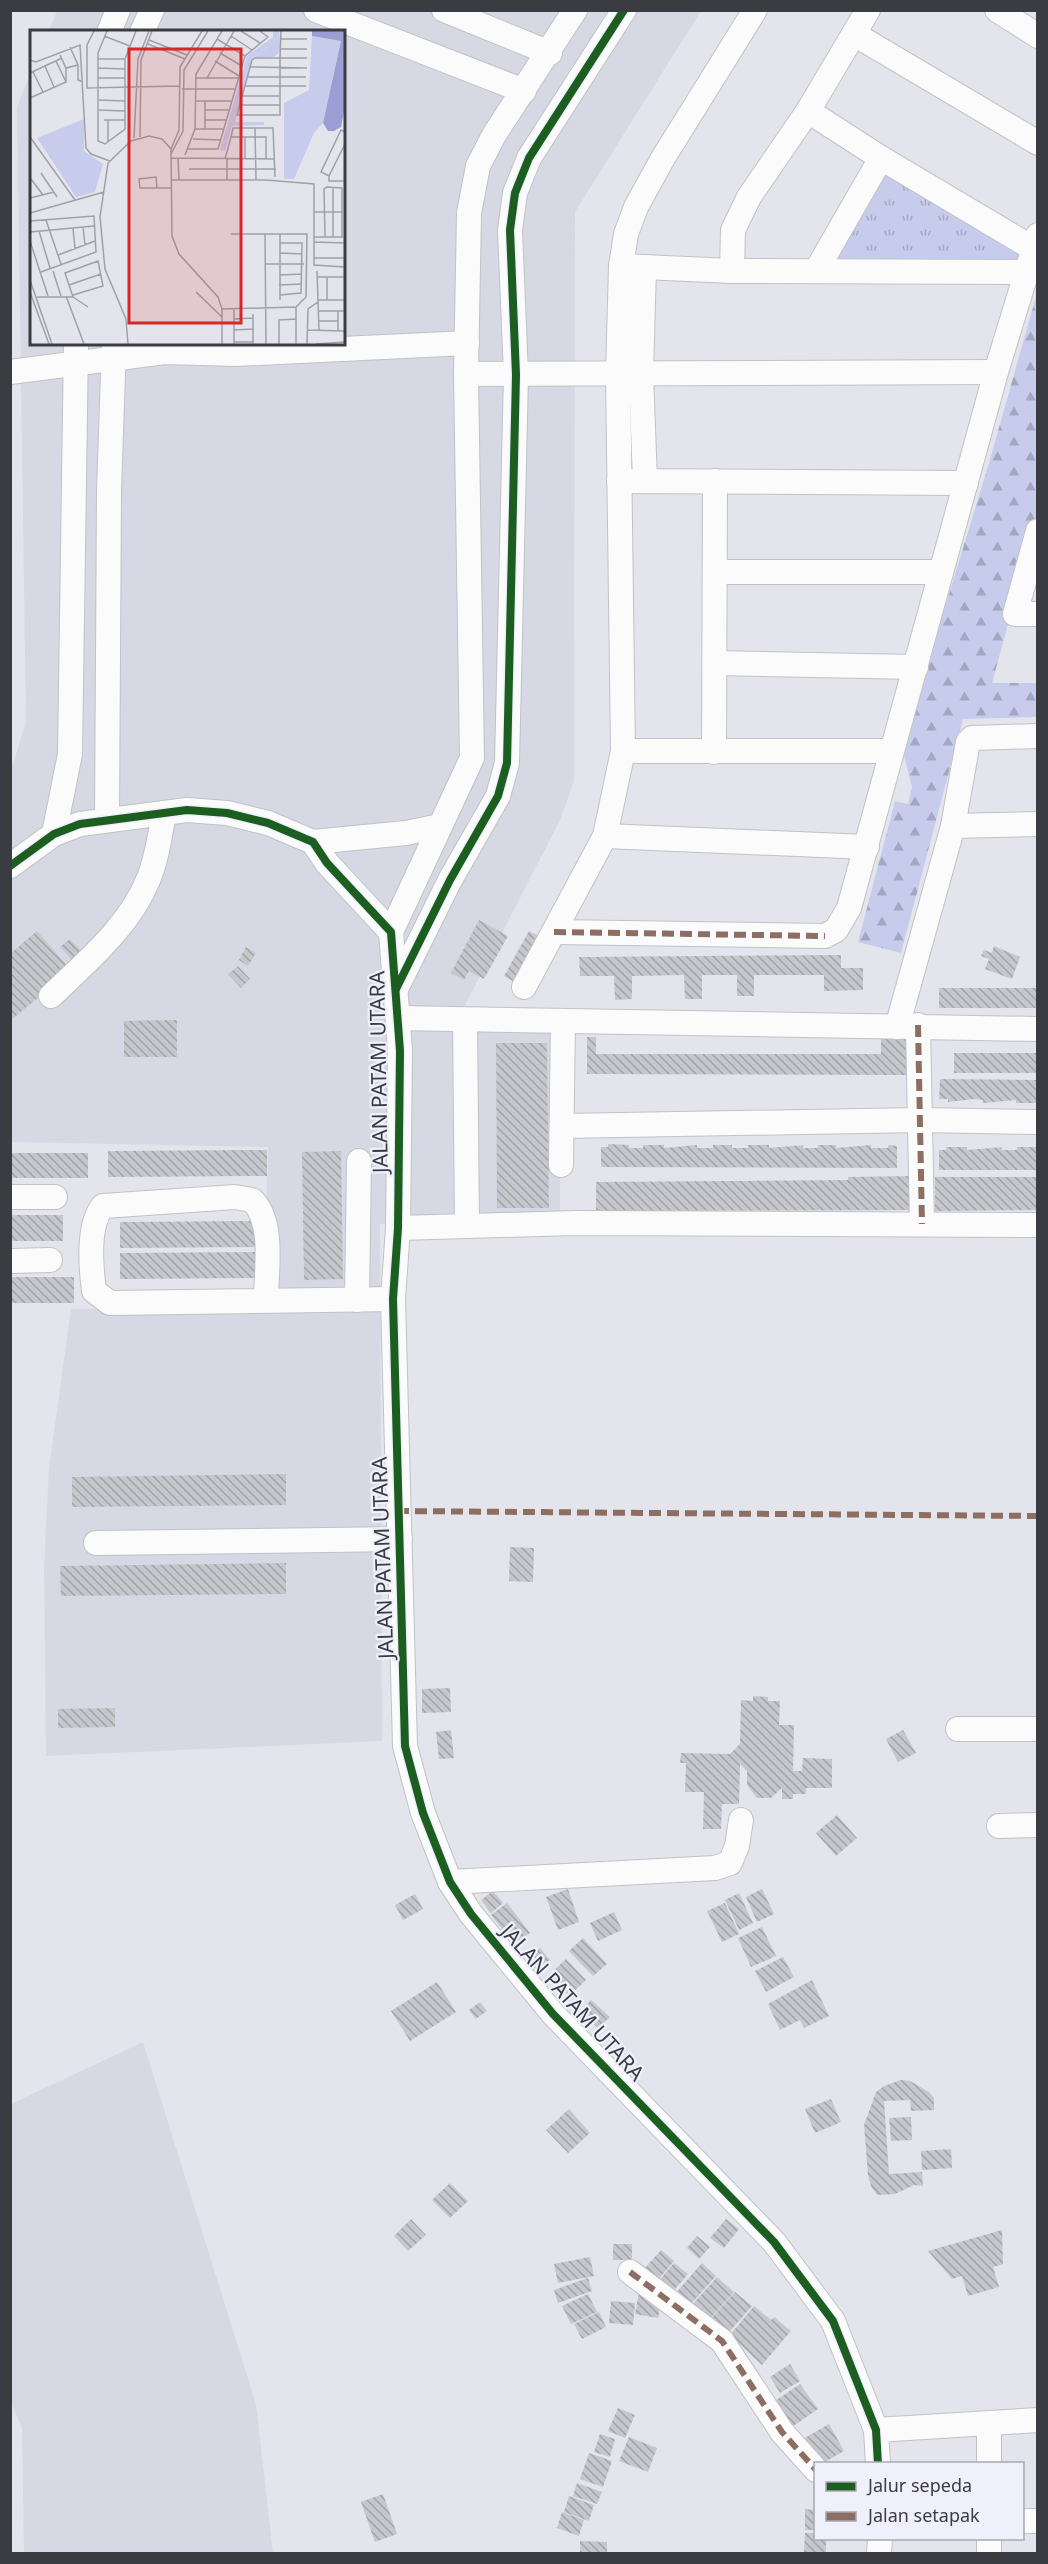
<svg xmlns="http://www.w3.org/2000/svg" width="1048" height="2564" font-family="'Noto Sans',sans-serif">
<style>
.built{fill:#d6d8e4}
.forest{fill:url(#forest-firs)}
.park{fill:url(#park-tufts)}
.building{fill:url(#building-back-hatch)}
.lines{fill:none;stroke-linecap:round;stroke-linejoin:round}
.minor-casing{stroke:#c1c2c7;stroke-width:26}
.minor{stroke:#fbfbfc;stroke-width:24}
.quiet{stroke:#8d6e63;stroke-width:6;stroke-dasharray:12 6;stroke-linecap:butt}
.cycleway-casing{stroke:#eff0fc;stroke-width:11}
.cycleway{stroke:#1b5e20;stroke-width:8}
.labels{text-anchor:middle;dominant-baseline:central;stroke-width:4.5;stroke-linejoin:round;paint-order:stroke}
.street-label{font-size:21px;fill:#3b3c41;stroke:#eff0fc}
.inset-road{fill:none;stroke:#a0a1a8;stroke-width:1.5}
.view{fill:#d62828;fill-opacity:0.15;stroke:#d62828;stroke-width:3}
.inset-edge{fill:none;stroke:#3b3c41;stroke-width:3}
</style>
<defs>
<pattern id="forest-firs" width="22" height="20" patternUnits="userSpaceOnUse" patternTransform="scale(1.5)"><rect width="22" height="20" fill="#c8ccec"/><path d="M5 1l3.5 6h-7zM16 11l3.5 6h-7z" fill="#a4a7c1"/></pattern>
<pattern id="park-tufts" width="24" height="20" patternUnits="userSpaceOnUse" patternTransform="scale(1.5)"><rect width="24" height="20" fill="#c8ccec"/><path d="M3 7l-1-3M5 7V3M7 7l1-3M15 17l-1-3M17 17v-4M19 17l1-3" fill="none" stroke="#a4a7c1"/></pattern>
<pattern id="building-back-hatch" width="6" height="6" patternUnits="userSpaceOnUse" patternTransform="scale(1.5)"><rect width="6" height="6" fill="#c6c7cc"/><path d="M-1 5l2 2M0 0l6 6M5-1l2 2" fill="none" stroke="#a2a3a7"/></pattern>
</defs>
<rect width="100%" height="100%" fill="#e4e5ec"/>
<g class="built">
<polygon points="57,11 701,11 575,212 574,781 560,820 458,1019 560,1018 560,1223 380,1224 382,1741 46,1756 44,1566 49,1468 71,1309 264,1307 268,1147 11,1142 10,773 26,722 17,107 31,72 32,344 344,344 344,32 49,31"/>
<polygon points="143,2042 256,2404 273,2553 24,2553 22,2428 10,2400 11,2104"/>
</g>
<polygon class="forest" points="1037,293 1037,518 992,683 1037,683 1037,717 963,719 901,953 858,942 895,801 908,804 912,787 902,748 989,463"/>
<polygon class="park" points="881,158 1034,249 1024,272 816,271"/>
<g class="building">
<polygon points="479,920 508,936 484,979 469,971 464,980 451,973"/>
<polygon points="37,931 71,970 10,1021 10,954"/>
<polygon points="529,931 546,940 521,986 504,976"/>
<polygon points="70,939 82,952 73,961 60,947"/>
<polygon points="994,946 1020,957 1012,979 985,969 989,959 981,956 984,950 992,953"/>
<polygon points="246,947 256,953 248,966 239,960"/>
<polygon points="841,955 841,968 863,968 863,990 824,991 824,975 754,975 754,996 737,996 737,975 702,975 702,999 685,999 684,975 632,976 632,999 615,1000 614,976 580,976 579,957"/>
<polygon points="238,966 250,979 241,988 228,974"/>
<rect x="939" y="988" width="99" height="20"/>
<polygon points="177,1020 177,1057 124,1057 124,1021"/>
<polygon points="587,1037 596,1037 596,1054 881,1054 881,1039 908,1039 908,1075 587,1074"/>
<polygon points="496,1043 547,1043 549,1208 497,1208"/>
<rect x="954" y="1053" width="84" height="20"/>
<polygon points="940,1079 1038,1080 1038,1100 1037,1103 1016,1103 1016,1100 983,1103 983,1100 974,1099 948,1102 948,1099 939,1099"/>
<polygon points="608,1144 629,1145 629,1148 643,1148 643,1145 664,1145 664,1148 697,1145 697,1148 713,1148 713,1145 732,1145 732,1148 748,1148 748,1145 769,1145 769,1148 803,1145 803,1148 818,1148 818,1145 836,1145 836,1148 871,1145 871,1148 888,1148 888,1145 897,1146 897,1168 601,1167 601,1147 608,1147"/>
<polygon points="946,1147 967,1147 967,1150 1002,1147 1002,1150 1017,1150 1017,1147 1036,1147 1038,1170 939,1170 939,1150 946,1150"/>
<polygon points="267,1150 267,1176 108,1177 108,1151"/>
<polygon points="341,1151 343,1279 304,1280 302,1152"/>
<rect x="10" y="1153" width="78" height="25"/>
<polygon points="912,1176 913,1210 596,1211 596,1182 848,1180 848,1177"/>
<polygon points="935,1177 1036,1177 1038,1210 935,1211"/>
<rect x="10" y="1215" width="53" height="26"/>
<polygon points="261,1221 261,1247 120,1248 120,1222"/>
<polygon points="261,1252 261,1278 120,1279 120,1253"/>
<rect x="10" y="1277" width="64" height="26"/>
<polygon points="286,1474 286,1505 72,1507 72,1477"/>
<polygon points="510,1547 534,1548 533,1582 509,1581"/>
<polygon points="286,1563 286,1594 61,1596 60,1566"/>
<polygon points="450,1688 451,1712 422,1713 422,1689"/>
<polygon points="753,1696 768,1697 768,1701 780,1701 779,1725 794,1725 793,1771 802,1771 803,1758 832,1759 832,1788 806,1788 806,1794 793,1794 793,1799 782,1799 782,1788 771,1798 757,1798 747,1785 747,1771 740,1764 739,1804 722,1804 721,1829 703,1829 704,1792 685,1792 686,1763 680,1763 681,1753 730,1754 740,1744 741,1700 753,1701"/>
<polygon points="115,1708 115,1727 58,1728 58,1709"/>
<polygon points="451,1730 454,1758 439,1759 436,1732"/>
<polygon points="903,1730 916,1753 898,1762 886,1739"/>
<polygon points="837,1815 857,1838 836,1856 816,1833"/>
<polygon points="568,1889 579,1922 558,1930 546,1897"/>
<polygon points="762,1889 774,1914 757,1922 746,1897"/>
<polygon points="493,1891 503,1903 491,1913 481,1900"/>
<polygon points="739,1893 753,1923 739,1930 725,1900"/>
<polygon points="415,1894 423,1909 403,1920 395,1905"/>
<polygon points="507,1903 530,1933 514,1944 491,1915"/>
<polygon points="725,1903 739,1934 722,1942 707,1911"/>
<polygon points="614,1912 622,1930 598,1941 590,1923"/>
<polygon points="762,1927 776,1956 751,1967 738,1938"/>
<polygon points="583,1938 607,1964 593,1976 569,1951"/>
<polygon points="540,1948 550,1960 536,1971 527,1958"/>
<polygon points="783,1957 794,1977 766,1992 755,1971"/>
<polygon points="566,1959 586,1980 569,1996 549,1975"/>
<polygon points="812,1980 829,2016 804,2028 800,2020 780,2030 768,2004"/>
<polygon points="437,1982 456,2012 410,2041 391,2011"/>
<polygon points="591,2000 610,2017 598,2028 580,2011"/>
<polygon points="480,2002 487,2011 476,2019 469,2010"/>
<polygon points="901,2080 910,2081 929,2092 934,2098 934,2110 911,2111 910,2100 884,2101 889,2174 922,2172 923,2186 914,2185 895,2194 877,2195 871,2186 868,2175 864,2125 876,2092 884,2086"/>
<polygon points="831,2099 841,2122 815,2133 805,2109"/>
<polygon points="569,2109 590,2133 568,2153 546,2130"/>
<polygon points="911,2117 912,2140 891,2141 889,2118"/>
<polygon points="951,2149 952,2168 922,2170 921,2151"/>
<polygon points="450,2183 468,2201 450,2218 432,2200"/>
<polygon points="411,2219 426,2235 408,2251 394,2236"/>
<polygon points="726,2219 739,2229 724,2248 710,2238"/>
<polygon points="1002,2230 1003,2264 993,2267 999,2287 968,2296 962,2276 952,2279 928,2251"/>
<polygon points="697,2236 710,2247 699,2259 687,2248"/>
<rect x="613" y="2244" width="19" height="16"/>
<polygon points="661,2250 674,2261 658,2280 644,2269"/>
<polygon points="590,2257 594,2276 558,2283 554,2264"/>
<polygon points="674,2263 688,2274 670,2295 657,2283"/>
<polygon points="702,2263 716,2276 689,2306 675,2294"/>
<polygon points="717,2277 734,2292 708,2321 691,2306"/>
<polygon points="588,2278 592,2291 558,2303 554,2290"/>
<polygon points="639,2292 662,2296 658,2318 635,2314"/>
<polygon points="735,2292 752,2306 724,2338 707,2323"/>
<polygon points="588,2294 597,2312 571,2324 562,2306"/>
<polygon points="611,2301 635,2303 633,2325 609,2323"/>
<polygon points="754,2306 771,2320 774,2317 791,2331 762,2365 730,2335"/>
<polygon points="599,2312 606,2327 582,2339 574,2324"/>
<polygon points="790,2364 800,2381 780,2393 770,2377"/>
<polygon points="800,2384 818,2409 786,2431 769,2405"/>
<polygon points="618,2408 635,2415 625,2438 608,2431"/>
<polygon points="829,2424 844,2451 823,2463 803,2439"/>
<polygon points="600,2434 615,2439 610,2457 594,2452"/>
<polygon points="629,2437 657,2448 648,2472 619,2461"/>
<polygon points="589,2453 612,2461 603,2487 580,2479"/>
<polygon points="577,2483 602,2492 597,2504 573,2496"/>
<polygon points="383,2494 397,2534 375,2542 361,2502"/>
<polygon points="569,2496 594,2505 589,2521 564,2512"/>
<polygon points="805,2509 816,2510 816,2530 805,2530"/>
<polygon points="562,2512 584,2520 579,2536 557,2528"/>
<polygon points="805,2533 816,2533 816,2538 826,2538 826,2553 804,2553"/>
<polygon points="580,2541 607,2542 607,2553 580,2553"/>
</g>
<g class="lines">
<defs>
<g id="minor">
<polyline points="316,10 524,91"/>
<polyline points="444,10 550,53"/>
<polyline points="997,10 1038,36"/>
<polyline points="109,32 118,10"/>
<polyline points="142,32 152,10"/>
<polyline points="854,34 1038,143"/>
<polyline points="808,111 881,158 1034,249"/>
<polyline points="621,266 732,271 1024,272"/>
<polyline points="644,267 641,374 645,481"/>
<polyline points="732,271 733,230 749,197 808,111 868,10"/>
<polyline points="816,271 881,158"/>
<polyline points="10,372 165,352 236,354 467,343"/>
<polyline points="466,374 996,372"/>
<polyline points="619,481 966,483"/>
<polyline points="1038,531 1015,614 1038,614"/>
<polyline points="715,572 941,572"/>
<polyline points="715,663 916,667"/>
<polyline points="1038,736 972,738 968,742 953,826 1038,824"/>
<polyline points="623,751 891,751"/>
<polyline points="714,752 715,481"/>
<polyline points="107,819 109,491 114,344"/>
<polyline points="54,834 70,754 76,344"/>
<polyline points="605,836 867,847"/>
<polyline points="313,842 406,833 440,826"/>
<polyline points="10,866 54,834 80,824 187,810 227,813 268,823 313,842 327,863 391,932 400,1051 398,1228 393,1299 405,1746 423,1813 450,1882 471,1914 553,2014 774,2242 833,2321 876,2430 878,2464"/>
<polyline points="391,932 472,758 466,374 469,213 478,166 494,135 575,10"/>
<polyline points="554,932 825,936 836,930 849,908 996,372 1038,235"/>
<polyline points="397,987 450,880 498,796 507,763 516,375 510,230 515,193 529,158 624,10"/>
<polyline points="524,987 605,836 623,751 618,374 621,266 626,234 636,207 663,158 755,10"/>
<path d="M 51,996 C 86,962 129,927 148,880 C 157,859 160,835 164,813"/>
<polyline points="398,1018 1038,1029"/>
<polyline points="465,1020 467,1226"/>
<polyline points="918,1025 922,1224"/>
<polyline points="897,1027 953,826"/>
<polyline points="563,1126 920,1120 1038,1122"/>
<polyline points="561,1165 563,1021"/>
<polyline points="10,1197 55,1197"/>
<polyline points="398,1228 575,1223 1038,1225"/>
<polyline points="10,1261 50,1260"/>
<path d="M 266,1300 C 266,1271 275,1222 252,1200 L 235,1197 L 103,1206 C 87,1225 91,1268 94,1291 L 110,1303 L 393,1299"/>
<polyline points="357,1300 359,1161"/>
<polyline points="96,1543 400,1539"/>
<polyline points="958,1729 1038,1729"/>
<polyline points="999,1826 1038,1825"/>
<polyline points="450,1882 715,1868 730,1863 737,1846 741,1820"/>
<polyline points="630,2272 722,2341 782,2432 816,2470"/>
<polyline points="989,2423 989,2464"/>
<polyline points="876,2430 1038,2420"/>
<polyline points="1022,2521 1038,2521"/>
<polyline points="989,2538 989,2554"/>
<polyline points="879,2554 880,2538"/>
</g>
</defs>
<use href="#minor" class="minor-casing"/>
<use href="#minor" class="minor"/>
<g class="quiet">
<polyline points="554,932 825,936"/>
<polyline points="918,1025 922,1224"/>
<polyline points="397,1511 1038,1516"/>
<polyline points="630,2272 722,2341 782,2432 816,2470"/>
</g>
<defs>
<g id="cycleway">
<polyline points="10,866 54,834 80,824 187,810 227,813 268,823 313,842 327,863 391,932 400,1051 398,1228 393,1299 405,1746 423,1813 450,1882 471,1914 553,2014 774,2242 833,2321 876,2430 878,2464"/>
<polyline points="396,989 450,880 498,796 507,763 516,375 510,230 515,193 529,158 624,10"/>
</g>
</defs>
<use href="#cycleway" class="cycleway-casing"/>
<use href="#cycleway" class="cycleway"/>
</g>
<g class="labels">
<g class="street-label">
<text transform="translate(378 1072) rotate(-91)">JALAN PATAM UTARA</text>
<text transform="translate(382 1558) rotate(-92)">JALAN PATAM UTARA</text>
<text transform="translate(573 2002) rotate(48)">JALAN PATAM UTARA</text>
</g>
</g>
<g transform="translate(30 30)">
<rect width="315" height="315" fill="#e4e5ec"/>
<path d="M 282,6 L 311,11 L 293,93 L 284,103 L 264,149 L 254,149 L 254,73 L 279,60 Z" fill="#c8ccec"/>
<path d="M 243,1 L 249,1 L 246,10 L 222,29 L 205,92 L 234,92 L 234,95 L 202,96 L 195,121 L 190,120 L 217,26 L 243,7 Z" fill="#c8ccec"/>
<path d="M 249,1 L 251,21 L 244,27 L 224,28 L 246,10 ZM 54,89 L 54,121 L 73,134 L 65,162 L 46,167 L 7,108 Z" fill="#c8ccec"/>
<path d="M 282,1 L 315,1 L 315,76 L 311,97 L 304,101 L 298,101 L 293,93 L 311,11 L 282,6 Z" fill="#9a9ed4"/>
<path class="inset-road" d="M 64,1 L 57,15 L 57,58 L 149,56M 77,1 L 68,23 L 68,111 L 75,114 L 95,99 L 95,29 L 106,1M 211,1 L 230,13M 251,1 L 250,28 L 250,85 L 207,85 L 222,30 L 225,28 L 277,28M 74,6 L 100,16M 201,6 L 222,20M 187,9 L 215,26M 251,9 L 277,9M 119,10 L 157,25M 118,14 L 155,29M 40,17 L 48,35 L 48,50 L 53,52M 251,19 L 277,19M 190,23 L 212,36M 30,25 L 36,38 L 48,35M 68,29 L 95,29M 0,30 L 6,32 L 50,15 L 56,118 L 61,124 L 80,131M 26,31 L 36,52M 185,31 L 209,46M 15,36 L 24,57M 220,37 L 277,38M 68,38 L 95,39M 3,42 L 13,62M 0,43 L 32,28M 218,47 L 276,47M 68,48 L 95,48M 165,48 L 208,48M 177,48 L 204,1M 215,56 L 276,56M 152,59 L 205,59M 212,66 L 250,66M 0,68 L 36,52 L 36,38M 69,70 L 95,71M 165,71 L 202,71M 210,75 L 250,75M 69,80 L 95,81M 175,80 L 199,80M 74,90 L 95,90M 175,90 L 197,90M 225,98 L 226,150M 165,99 L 194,99M 175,99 L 175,71M 0,107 L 45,170M 110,107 L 111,30 L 122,1M 236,107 L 236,129M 237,107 L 201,107 L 203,98 L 243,98 L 245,147M 104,108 L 108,29 L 119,1M 163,109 L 191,110M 78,113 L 78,90M 315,114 L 299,146 L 299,151 L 315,151M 141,119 L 149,100 L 150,37 L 172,1M 158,119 L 188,119 L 215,26 L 238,7 L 230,1M 141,124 L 153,101 L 154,40 L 178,1M 155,125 L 165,99 L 166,44 L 192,1M 141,128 L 245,129M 148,128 L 149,150M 195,129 L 201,107M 197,129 L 197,150M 215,129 L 215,107M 159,139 L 246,139M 11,143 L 27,167M 299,146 L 291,142 L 311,100 L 315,102M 1,149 L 13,165M 141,150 L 237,150M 236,150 L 284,154 L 284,235 L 315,237M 127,158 L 126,147 L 109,149 L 110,158 L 141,158M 0,168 L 24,162M 284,182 L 313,182M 0,183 L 74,162M 16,190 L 31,234M 0,191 L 64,186 L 66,222 L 11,242M 53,197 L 55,215M 43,198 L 45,219M 9,201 L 20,238M 0,202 L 64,196M 235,204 L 236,314M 250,204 L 250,270M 284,207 L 313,207M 295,207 L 294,159 L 297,157 L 312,158 L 312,207M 303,207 L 303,157M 0,211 L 18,266M 284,212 L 315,213M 250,213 L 273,213M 250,223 L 272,224M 28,225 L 65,211M 284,228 L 315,228M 235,234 L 274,234M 23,241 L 31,266M 287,241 L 288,270 L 315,270M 250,245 L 272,244M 287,247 L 315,247M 297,247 L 297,270M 0,250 L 22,314M 39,255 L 71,244M 249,255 L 272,254M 0,262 L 19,314M 166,262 L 192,287M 250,265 L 271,263 L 272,214M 36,266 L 54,314M 7,267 L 43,267 L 35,243 L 68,231 L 73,256 L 43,265M 43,267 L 58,277M 288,270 L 289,301M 192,279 L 266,277 L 276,267 L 277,204 L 201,204M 289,281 L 315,281M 223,284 L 223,314M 204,289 L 223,288M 289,291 L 308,291M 204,300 L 223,299M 277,300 L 315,301M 308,301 L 308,281M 204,312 L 223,312M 98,314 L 96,289 L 75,239 L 70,187 L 78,133 L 101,111 L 119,106 L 132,109 L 141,119 L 142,206 L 149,224 L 188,267 L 192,279 L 192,314M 204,314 L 204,278M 249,314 L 249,290 L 266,289M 266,314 L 266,277M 277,314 L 278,279 L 288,272M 286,314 L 315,312"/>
<path class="view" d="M 99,19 L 211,19 L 211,293 L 99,293 Z"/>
<rect width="315" height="315" class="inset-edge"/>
</g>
<rect width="1048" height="2564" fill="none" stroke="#3b3c41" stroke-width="24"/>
<rect x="814" y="2462" width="210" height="78" fill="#eff0fc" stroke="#a7a8b1" stroke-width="1.5"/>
<rect x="826" y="2482" width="30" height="9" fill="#1b5e20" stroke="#a7a8b1" stroke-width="1.5"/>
<text x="868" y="2492" font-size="18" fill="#3b3c41">Jalur sepeda</text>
<rect x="826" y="2512" width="30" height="9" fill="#8d6e63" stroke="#a7a8b1" stroke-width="1.5"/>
<text x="868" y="2522" font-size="18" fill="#3b3c41">Jalan setapak</text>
</svg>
